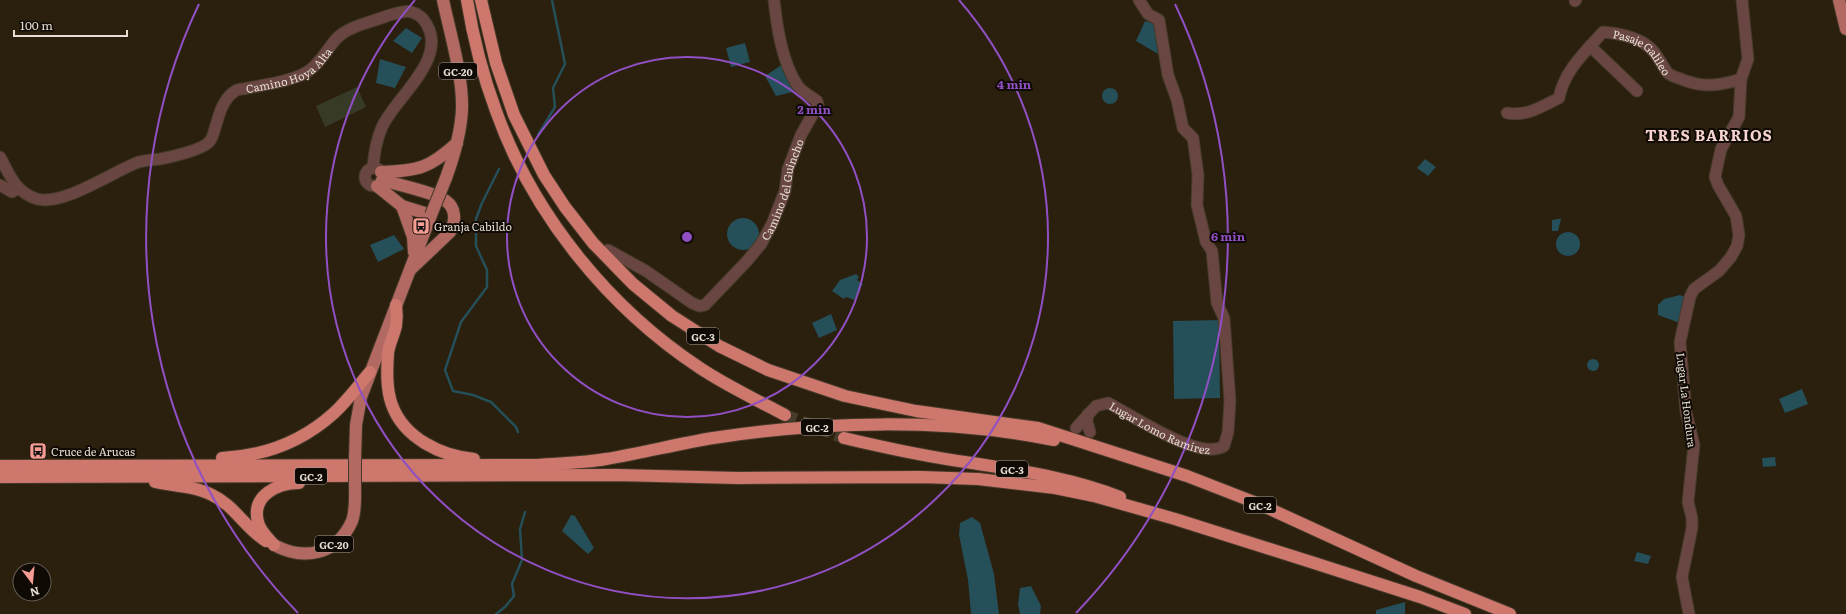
<svg xmlns="http://www.w3.org/2000/svg" width="1846" height="614" font-family="Literata,serif">
<style>
.green{fill:#383a28}
.water{fill:#254f59}
.lines{fill:none;stroke-linecap:round;stroke-linejoin:round}
.stream{stroke:#254f59;stroke-width:2.5}
.highway-tunnel{stroke:#473c2b;stroke-width:12;stroke-dasharray:12 6;stroke-linecap:butt}
.minor-casing{stroke:#453a29;stroke-width:13}
.major-casing{stroke:#453a29;stroke-width:14}
.highway-casing{stroke:#453a29;stroke-width:14}
.minor{stroke:#694642;stroke-width:11}
.major{stroke:#b16961;stroke-width:12}
.highway{stroke:#cd776d;stroke-width:12}
.major-bridge-casing{stroke:#453a29;stroke-width:14;stroke-linecap:butt}
.major-bridge{stroke:#b16961;stroke-width:12}
.ring{fill:none;stroke:#9050c3;stroke-width:2}
.labels{text-anchor:middle;dominant-baseline:central;stroke-width:4;stroke-linejoin:round;paint-order:stroke}
.shield{fill:#0f0a04;stroke:#a69e95;stroke-width:1}
.shield-label{font-size:10px;font-weight:bold;fill:#e6ded3}
.street-label{font-size:11px;fill:#e6ded3;stroke:#0f0a04}
.poi-label{font-size:11px;fill:#e6ded3;stroke:#0f0a04;text-anchor:start}
.district-label{font-size:15px;font-weight:bold;letter-spacing:1px;fill:#f9d5d1;stroke:#0f0a04}
.centre{fill:#9050c3;stroke:#0f0a04;stroke-width:2}
.ring-label{font-size:12px;text-anchor:middle;font-weight:bold;fill:#9050c3;stroke:#0f0a04;stroke-width:4;stroke-linejoin:round;paint-order:stroke}
</style>
<rect width="100%" height="100%" fill="#2b1f0d"/>
<polygon class="green" points="357,87 366,107 325,127 316,106"/>
<g class="water">
<polygon points="1145,21 1155,24 1158,54 1136,41"/>
<polygon points="406,28 422,38 412,53 393,41"/>
<polygon points="745,43 750,62 731,67 726,48"/>
<polygon points="380,59 406,67 395,88 376,83"/>
<polygon points="783,64 797,91 776,96 765,76"/>
<circle cx="1110" cy="96" r="8"/>
<polygon points="1425,159 1436,167 1428,176 1417,168"/>
<circle cx="743" cy="234" r="16"/>
<polygon points="1558,219 1561,219 1558,231 1552,231 1552,220"/>
<circle cx="1568" cy="244" r="12"/>
<polygon points="394,235 404,249 378,262 370,245"/>
<polygon points="856,274 859,277 857,280 863,284 854,300 846,297 844,299 832,291 840,280"/>
<polygon points="1680,295 1687,298 1680,323 1658,315 1658,305 1664,299"/>
<polygon points="831,314 837,330 819,338 812,323"/>
<polygon points="1219,320 1220,398 1174,399 1173,321"/>
<circle cx="1593" cy="365" r="6"/>
<polygon points="1802,389 1808,404 1785,413 1779,399"/>
<polygon points="1775,457 1776,466 1763,467 1762,458"/>
<polygon points="571,515 575,516 594,548 588,554 562,531"/>
<polygon points="972,517 980,523 994,574 999,614 971,614 968,580 959,535 960,523"/>
<polygon points="1637,552 1651,556 1648,564 1634,561"/>
<polygon points="1031,586 1041,606 1040,614 1020,614 1018,604 1020,588"/>
<polygon points="1405,602 1405,614 1376,614 1376,610"/>
</g>
<g class="lines">
<g class="stream">
<polyline points="538,135 555,107 553,88 565,64 552,0"/>
<polyline points="499,169 482,203 476,219 476,246 487,270 487,287 461,322 445,370 453,391 473,395 491,402 516,427 518,432"/>
<polyline points="496,614 505,607 514,596 512,584 522,560 520,529 525,512"/>
</g>
<polyline class="highway-tunnel" points="785,415 844,438"/>
<defs>
<g id="minor">
<polyline points="1575,1 1576,0"/>
<polyline points="1590,46 1637,91"/>
<path id="s1" d="M 1507,113 C 1526,117 1543,106 1559,98 C 1564,71 1585,52 1603,32 C 1617,33 1638,37 1649,47 C 1657,53 1661,64 1667,72 C 1670,76 1676,77 1681,79 C 1702,88 1719,86 1741,79"/>
<path id="s2" d="M 0,157 C 10,175 15,192 37,199 C 63,206 111,173 136,163 C 143,160 153,160 160,159 C 171,157 202,150 209,142 C 214,137 214,129 217,122 C 220,110 225,96 237,90 C 256,86 291,82 307,72 C 320,64 327,49 337,38 C 349,26 371,22 387,16 C 400,12 412,7 423,19 C 453,56 396,96 382,127 C 376,141 374,153 373,168"/>
<circle cx="374" cy="177" r="9"/>
<polyline points="0,185 12,192 18,188"/>
<path id="s3" d="M 608,250 L 646,271 L 692,303 L 699,306 L 705,305 L 747,261 L 761,244 L 772,224 L 785,191 L 788,169 L 801,135 L 818,105 L 817,101 C 811,96 802,92 798,86 C 782,63 777,27 774,0"/>
<polyline points="1088,414 1087,422 1090,432"/>
<path id="s4" d="M 1076,428 L 1096,406 L 1108,403 C 1132,415 1200,462 1224,446 L 1228,432 L 1230,401 L 1224,318 L 1217,303 L 1212,251 L 1206,242 L 1197,205 L 1198,175 L 1193,138 L 1183,128 L 1177,100 L 1168,75 L 1159,20 L 1148,14 L 1139,0"/>
<polyline points="1689,614 1682,577 1692,528 1692,518 1688,502 1694,445 1686,412 1680,342 1690,297 1694,289 1719,271 1731,257 1737,246 1739,235 1736,216 1718,185 1715,177 1721,149 1739,117 1741,79 1748,59 1742,0"/>
</g>
<g id="major">
<path d="M 443,0 C 450,33 463,76 462,109 C 461,133 454,156 446,178"/>
<polyline points="1839,0 1846,29"/>
<path d="M 381,172 C 418,171 430,168 457,143"/>
<path d="M 382,180 C 398,185 434,192 446,201 C 456,208 456,222 450,232 L 410,270"/>
<polyline points="402,206 413,237 414,252"/>
<polyline points="355,458 356,425 361,397 431,215 402,206 377,186"/>
<path d="M 274,545 C 304,561 337,555 352,521 C 356,510 355,498 355,486"/>
</g>
<g id="highway">
<path d="M 467,0 C 473,37 483,76 496,111 C 533,215 609,308 700,368 C 727,386 757,400 785,415"/>
<polyline points="481,0 496,63 514,115 544,175 565,207 593,243 633,284 672,316 719,346 768,370 845,396 916,411 1038,428 1187,476 1259,504 1416,576 1510,614"/>
<path d="M 396,305 C 397,312 397,319 396,326 C 394,335 389,344 388,353 C 387,369 386,389 392,405 C 404,438 441,456 474,459"/>
<path d="M 844,438 C 886,448 928,457 972,463 C 1022,471 1072,478 1120,497"/>
<path d="M 222,458 C 264,456 302,442 334,413 C 347,401 358,386 370,372"/>
<path d="M 0,466 L 537,465 C 560,463 583,463 606,459 C 642,453 677,444 713,438 C 823,421 944,418 1054,440"/>
<polyline points="0,477 616,475 738,478 921,477 978,479 1055,488 1094,496 1175,519 1311,562 1420,597 1465,614"/>
<path d="M 155,482 C 174,486 195,486 212,495 C 234,505 246,529 266,541"/>
<path d="M 274,545 C 268,538 260,531 258,522 C 251,495 278,483 299,483"/>
</g>
</defs>
<use href="#minor" class="minor-casing"/>
<use href="#major" class="major-casing"/>
<use href="#highway" class="highway-casing"/>
<use href="#minor" class="minor"/>
<use href="#major" class="major"/>
<use href="#highway" class="highway"/>
<defs>
<g id="major-bridge">
<polyline points="431,215 446,178"/>
<polyline points="355,458 355,486"/>
</g>
</defs>
<use href="#major-bridge" class="major-bridge-casing"/>
<use href="#major-bridge" class="major-bridge"/>
</g>
<g class="ring">
<circle cx="687" cy="237" r="180"/>
<path d="M959 0A361 361 0 1 1 415 0"/>
<path d="M298 613A541 541 0 0 1 199 4M1175 4A541 541 0 0 1 1076 613"/>
</g>
<defs>
<symbol id="bus-square" viewBox="-11 -11 22 22"><rect x="-9" y="-9" width="18" height="18" rx="4" fill="#f59c93" stroke="#0f0a04"/><path d="M-5-6H5V4H4V6H2V4H-2V6H-4V4H-5ZM-3.5-4V0h7V-4ZM-3.5 1.2v1.5H-2V1.2ZM2 1.2v1.5H3.5V1.2Z" fill="#111"/></symbol>
</defs>
<g fill-rule="evenodd">
<use href="#bus-square" x="411" y="216" width="20" height="20"/>
<use href="#bus-square" x="28" y="441" width="20" height="20"/>
</g>
<g class="labels">
<g class="shield">
<rect x="439" y="63" width="38" height="16" rx="3"/>
<rect x="687" y="328" width="32" height="16" rx="3"/>
<rect x="801" y="419" width="32" height="16" rx="3"/>
<rect x="996" y="461" width="32" height="16" rx="3"/>
<rect x="295" y="468" width="32" height="16" rx="3"/>
<rect x="1244" y="497" width="32" height="16" rx="3"/>
<rect x="315" y="536" width="38" height="16" rx="3"/>
</g>
<g class="shield-label">
<text x="458" y="71">GC-20</text>
<text x="703" y="336">GC-3</text>
<text x="817" y="427">GC-2</text>
<text x="1012" y="469">GC-3</text>
<text x="311" y="476">GC-2</text>
<text x="1260" y="505">GC-2</text>
<text x="334" y="544">GC-20</text>
</g>
<g class="street-label">
<text stroke="none"><textPath href="#s1" startOffset="182">Pasaje Galileo</textPath></text>
<text stroke="none"><textPath href="#s2" startOffset="359">Camino Hoya Alta</textPath></text>
<text stroke="none"><textPath href="#s3" startOffset="255">Camino del Guincho</textPath></text>
<text transform="translate(1687 400) rotate(83)">Lugar La Hondura</text>
<text stroke="none"><textPath href="#s4" startOffset="100">Lugar Lomo Ramírez</textPath></text>
</g>
<g class="poi-label">
<text x="434" y="226">Granja Cabildo</text>
<text x="51" y="451">Cruce de Arucas</text>
</g>
<g class="district-label">
<text x="1709" y="134">TRES BARRIOS</text>
</g>
</g>
<circle cx="687" cy="237" r="6" class="centre"/>
<g class="ring-label">
<text x="1014" y="89">4 min</text>
<text x="814" y="114">2 min</text>
<text x="1228" y="241">6 min</text>
</g>
<g transform="translate(32 582) rotate(164)"><circle r="19" fill="#0f0a04" stroke="#655f57"/>
<path d="M0-3L7 15L0 10L-7 15Z" fill="#f59c93"/>
<text y="-6" font-size="11" font-weight="bold" text-anchor="middle" fill="#e6ded3">N</text>
</g>
<path d="M14 30v6h113v-6" fill="none" stroke="#e6ded3" stroke-width="2"/>
<text x="20" y="30" font-size="12" fill="#e6ded3" stroke="#0f0a04" stroke-width="3" paint-order="stroke">100 m</text>
</svg>
